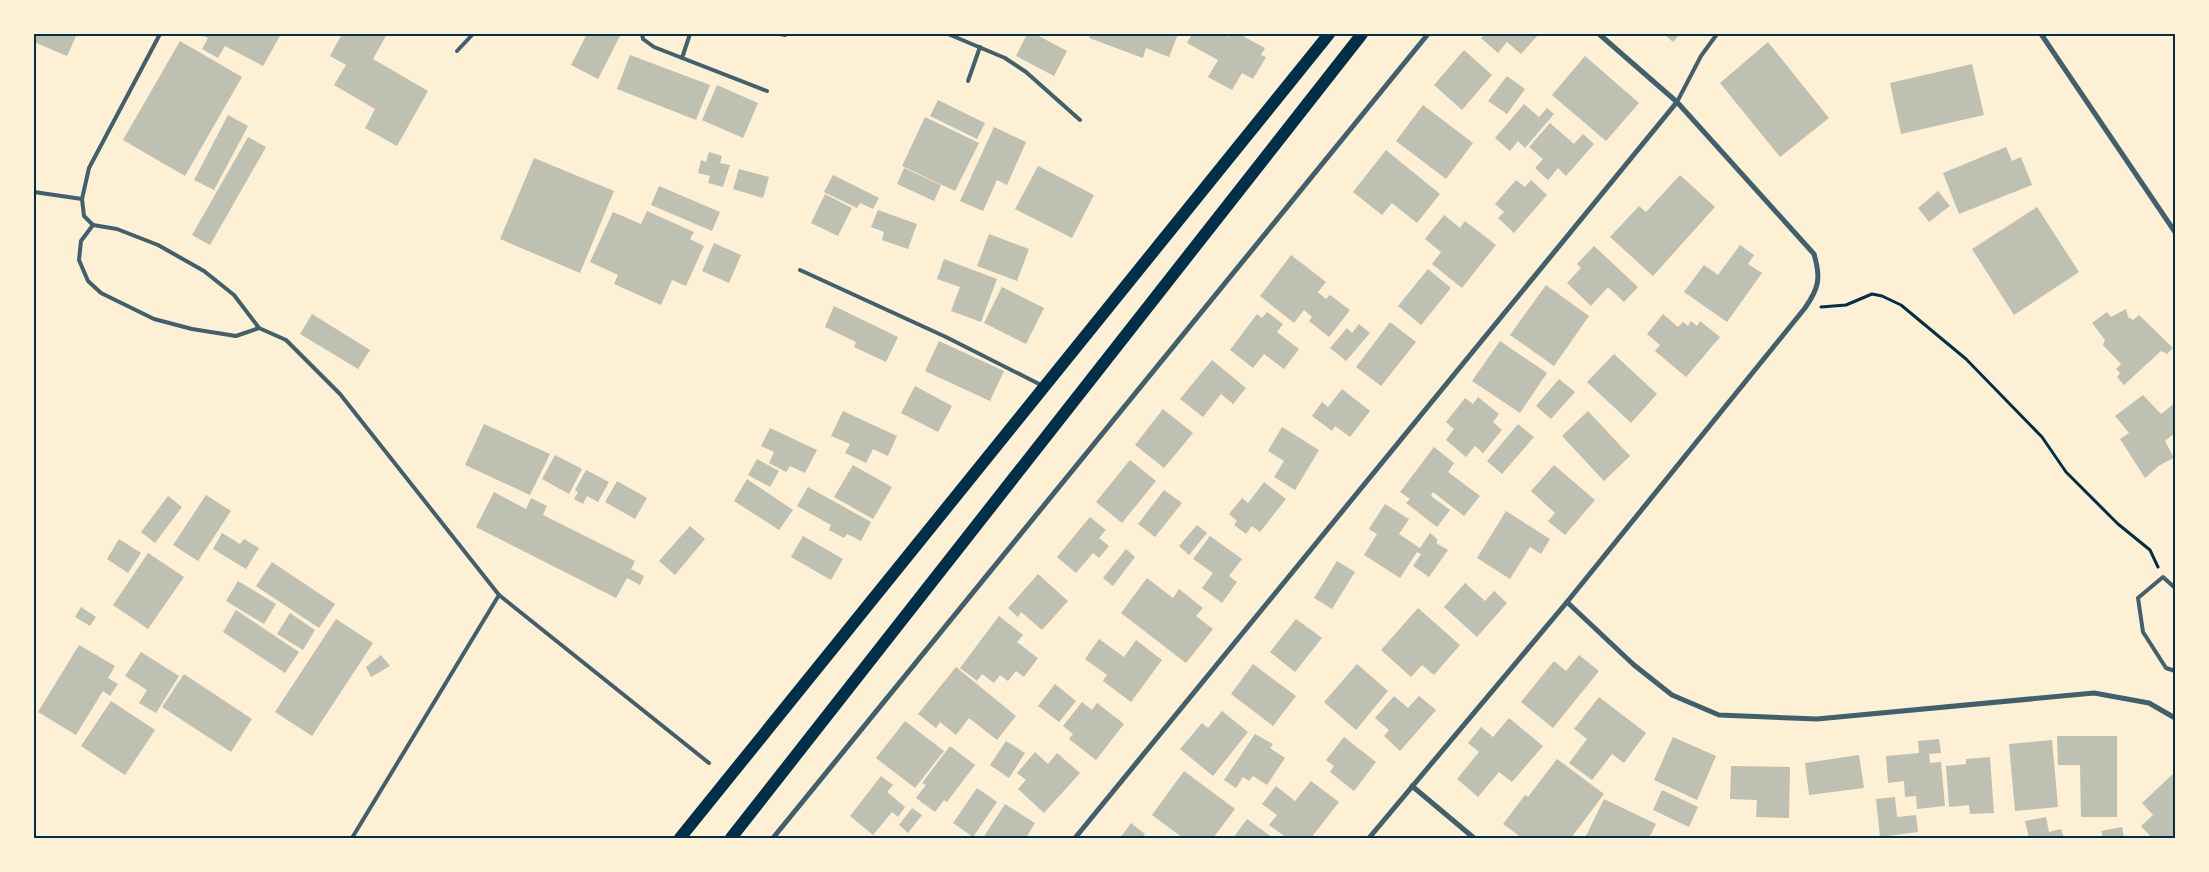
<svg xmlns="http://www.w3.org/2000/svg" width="2209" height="872" font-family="Merriweather,serif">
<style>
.building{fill:#bec0b2}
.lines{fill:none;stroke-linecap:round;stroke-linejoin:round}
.path{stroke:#003049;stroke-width:3}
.service{stroke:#3f606c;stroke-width:4}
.minor{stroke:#3f606c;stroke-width:5}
.primary{stroke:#003049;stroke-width:12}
.neatline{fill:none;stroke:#003049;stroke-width:2}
</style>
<rect width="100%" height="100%" fill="#fdf0d5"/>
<g class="building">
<polygon points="34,34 77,34 67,56 34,42"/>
<polygon points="200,34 281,34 263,66 225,46 218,58 202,49 208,38"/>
<polygon points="342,34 387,34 373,59 428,91 397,146 365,128 375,109 334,85 346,65 330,56"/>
<polygon points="587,34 621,34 598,79 571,65"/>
<polygon points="1027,34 1035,34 1067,51 1054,76 1016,56"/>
<polygon points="1091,34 1178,34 1169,57 1146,48 1143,58 1089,38"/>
<polygon points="1192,34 1222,34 1228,37 1230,34 1239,34 1265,48 1261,55 1266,57 1253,79 1242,73 1232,90 1208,77 1218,60 1187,43"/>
<polygon points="1485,34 1539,34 1521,54 1507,42 1498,53 1481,38"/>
<polygon points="1664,34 1680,34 1673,42"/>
<polygon points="180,41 242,77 185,176 123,140"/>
<polygon points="1768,42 1829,118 1780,157 1720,83"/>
<polygon points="1464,50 1492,75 1462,110 1434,85"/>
<polygon points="630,55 710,85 696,120 617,89"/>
<polygon points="1585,56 1639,103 1606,141 1552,95"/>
<polygon points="1972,64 1984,115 1901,134 1890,83"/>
<polygon points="1507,76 1525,89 1507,114 1488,101"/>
<polygon points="717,85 758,103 743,138 702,120"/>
<polygon points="938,100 985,123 977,139 930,116"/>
<polygon points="1524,104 1539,117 1547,108 1554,114 1525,148 1518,141 1510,151 1495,138"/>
<polygon points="1423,105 1473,143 1446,179 1396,141"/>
<polygon points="228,115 248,126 214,190 194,180"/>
<polygon points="925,117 979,143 955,191 902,166"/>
<polygon points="1550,123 1574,144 1583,134 1594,144 1566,176 1558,168 1548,180 1535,168 1543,159 1529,147"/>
<polygon points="994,127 1026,142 1007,185 997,180 983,211 960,201"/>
<polygon points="248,137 266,147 210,245 192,235"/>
<polygon points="2006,147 2012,161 2021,157 2032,185 1959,214 1943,173"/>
<polygon points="1386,150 1440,194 1417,223 1392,203 1382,215 1353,192"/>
<polygon points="709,152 722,156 720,163 730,165 723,187 708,183 710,176 698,173 701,160 706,162"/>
<polygon points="534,158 614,191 580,273 500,239"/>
<polygon points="1038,166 1094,195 1072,238 1015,209"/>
<polygon points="904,168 941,185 934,201 897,184"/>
<polygon points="739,169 769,177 763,198 733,189"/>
<polygon points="833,175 879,198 873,209 860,203 857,208 824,192"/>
<polygon points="1680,175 1715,207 1653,276 1610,237 1639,206 1646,212"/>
<polygon points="1516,180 1525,187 1531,180 1547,195 1514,233 1498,218 1504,212 1495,204"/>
<polygon points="659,186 720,212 712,231 651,205"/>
<polygon points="1938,191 1950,206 1929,222 1918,208"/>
<polygon points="825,194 852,208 838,236 811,223"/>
<polygon points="2037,207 2079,272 2014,315 1972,249"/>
<polygon points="878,210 917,224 908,249 882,240 884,232 871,227"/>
<polygon points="647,211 694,232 690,239 704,246 686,286 672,280 661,305 614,284 618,275 590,262 613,212 641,224"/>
<polygon points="1444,215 1460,228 1465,221 1496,245 1462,288 1432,264 1441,252 1425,239"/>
<polygon points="989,234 1029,249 1017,281 977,266"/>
<polygon points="714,243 741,255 729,283 702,271"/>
<polygon points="1740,245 1754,255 1748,264 1762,273 1727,322 1684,292 1704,265 1718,275"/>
<polygon points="1594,246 1638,287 1624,302 1608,287 1591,306 1567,283 1581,268 1577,264"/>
<polygon points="1291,255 1326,282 1318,292 1326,299 1330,295 1350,310 1329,337 1309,321 1312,317 1304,310 1294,323 1260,296"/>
<polygon points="944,259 997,279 981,322 951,311 960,287 937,279"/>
<polygon points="1428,269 1451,288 1421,325 1398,306"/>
<polygon points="1546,285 1589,316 1554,366 1510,335"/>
<polygon points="1002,287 1044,308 1026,344 984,323"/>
<polygon points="834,306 898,337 886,362 854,347 856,342 825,327"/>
<polygon points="2126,309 2128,317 2133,320 2139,315 2173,348 2167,354 2161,351 2124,385 2117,377 2120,373 2116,369 2121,364 2103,345 2105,340 2092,323 2107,312 2111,317"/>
<polygon points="1267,312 1283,324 1277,332 1299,349 1284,369 1264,354 1253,368 1230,350 1257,314 1262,318"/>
<polygon points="312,314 370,350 358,369 300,334"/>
<polygon points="1663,314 1678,327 1683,322 1688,326 1691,321 1697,326 1700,321 1720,337 1686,377 1655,351 1660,345 1647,334"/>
<polygon points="1390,322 1416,342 1381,386 1356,367"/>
<polygon points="1359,324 1370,333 1346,361 1330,348 1347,328 1352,333"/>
<polygon points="939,341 1004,371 990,401 925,371"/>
<polygon points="1500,341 1547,373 1520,413 1472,381"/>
<polygon points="1614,354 1657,394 1631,423 1587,382"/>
<polygon points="1212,360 1246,388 1233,404 1221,394 1203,417 1180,399"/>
<polygon points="1559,379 1575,392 1551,419 1536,406"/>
<polygon points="915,386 952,406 938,432 901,413"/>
<polygon points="1342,389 1370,411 1350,437 1335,426 1332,431 1312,416 1322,402 1328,407"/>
<polygon points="2143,395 2161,414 2175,403 2175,433 2165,441 2174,458 2160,465 2145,478 2120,439 2129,433 2115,416"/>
<polygon points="1478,397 1499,414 1493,422 1502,430 1483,453 1475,446 1466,457 1446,440 1454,429 1446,422 1465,398 1473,404"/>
<polygon points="1163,409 1193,433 1164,468 1135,445"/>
<polygon points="843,411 897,436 888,456 873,449 866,463 845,453 850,444 831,436"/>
<polygon points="1588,411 1630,456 1604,481 1562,436"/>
<polygon points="484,424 550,454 530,495 465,465"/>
<polygon points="1518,424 1534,437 1502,474 1487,461"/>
<polygon points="1282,427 1319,450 1295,490 1274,477 1284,461 1268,451"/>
<polygon points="770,428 817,450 805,473 790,466 786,472 769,463 774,452 761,446"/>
<polygon points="1434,447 1454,463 1448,472 1480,496 1464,516 1433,492 1431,496 1450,510 1437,527 1406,503 1410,499 1400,492"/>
<polygon points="555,455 582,469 569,494 542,479"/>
<polygon points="757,459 779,471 770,487 748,475"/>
<polygon points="1130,460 1156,481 1122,523 1096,502"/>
<polygon points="853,465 892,487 873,519 834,497"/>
<polygon points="1554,465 1595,500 1565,535 1548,521 1555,513 1531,491"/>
<polygon points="586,470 609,482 598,502 587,496 583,504 574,499 578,492 575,490"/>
<polygon points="747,479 793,510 779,530 734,501"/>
<polygon points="617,481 647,498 635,519 605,502"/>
<polygon points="1264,482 1286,499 1260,532 1252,526 1246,534 1234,525 1237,521 1229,514 1242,498 1248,503"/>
<polygon points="808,487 871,522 861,541 847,534 844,538 829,530 831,525 797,506"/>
<polygon points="1164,490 1182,503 1155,537 1138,524"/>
<polygon points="494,492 526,509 531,498 547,506 543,515 635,561 631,569 644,576 640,585 627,578 616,598 476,527"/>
<polygon points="206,495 231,511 198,561 173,545"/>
<polygon points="168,496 182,507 155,543 141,532"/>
<polygon points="1385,504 1409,519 1399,534 1420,548 1430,533 1438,540 1436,543 1448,550 1429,577 1413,566 1421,554 1417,552 1400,578 1364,555 1377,534 1369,529"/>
<polygon points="1506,511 1550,539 1541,554 1530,547 1510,579 1477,558"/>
<polygon points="1090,517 1106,530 1099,538 1109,546 1099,558 1093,553 1076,573 1057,557"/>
<polygon points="1197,525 1207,533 1189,555 1179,546"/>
<polygon points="690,526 705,539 675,575 659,561"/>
<polygon points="222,533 240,544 244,539 259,548 246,569 213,549"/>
<polygon points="803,536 843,559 831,580 791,557"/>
<polygon points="1210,536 1242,559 1229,576 1237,582 1222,603 1202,588 1213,573 1193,559"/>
<polygon points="119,539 141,553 128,573 107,559"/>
<polygon points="1126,549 1135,557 1113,586 1103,578"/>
<polygon points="148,553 184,577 148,629 113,605"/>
<polygon points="1337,561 1355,572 1332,609 1314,598"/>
<polygon points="272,562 335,604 319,628 256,586"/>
<polygon points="1038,574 1068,601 1042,630 1021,612 1018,617 1008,608"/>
<polygon points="1147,578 1173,598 1179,589 1203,608 1196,616 1213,629 1186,663 1121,613"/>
<polygon points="238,581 276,604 264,624 226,601"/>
<polygon points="1465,583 1485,601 1494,591 1507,603 1477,637 1444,607"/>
<polygon points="81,607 96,617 90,626 75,617"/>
<polygon points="1418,608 1460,645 1434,675 1422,665 1411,677 1381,650"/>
<polygon points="236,610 299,652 285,673 223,632"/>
<polygon points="290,613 315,630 303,650 277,634"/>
<polygon points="999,616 1023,635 1017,642 1038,658 1024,677 1016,671 1008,681 1000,675 994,683 982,674 977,681 960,668"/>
<polygon points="336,619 373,643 312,736 275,712"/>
<polygon points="1296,619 1322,638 1295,672 1270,652"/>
<polygon points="1099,639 1124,657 1136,640 1162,660 1131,702 1103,681 1107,675 1085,659"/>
<polygon points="79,645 115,666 108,678 118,684 110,696 103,691 76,735 38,712"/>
<polygon points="141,652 179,676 156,713 139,703 147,690 125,676"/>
<polygon points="381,655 390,666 371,677 366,667"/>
<polygon points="1579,655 1599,671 1553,728 1521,702 1554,661 1566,671"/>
<polygon points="1253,664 1296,696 1273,726 1231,694"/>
<polygon points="1357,664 1388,691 1356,730 1324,702"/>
<polygon points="956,667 1016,716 997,740 969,718 956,735 940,722 936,728 918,714"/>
<polygon points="184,674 252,719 231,752 162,707"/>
<polygon points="1055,684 1076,701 1059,722 1038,706"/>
<polygon points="1394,696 1408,708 1419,696 1436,710 1400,751 1384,736 1389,730 1375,718"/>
<polygon points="1599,697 1646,733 1624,763 1612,754 1592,780 1569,763 1587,739 1574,729"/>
<polygon points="111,701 155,730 125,775 81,746"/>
<polygon points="1082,702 1092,710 1097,703 1124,724 1096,760 1069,739 1073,734 1063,726"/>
<polygon points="1222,711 1248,732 1213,776 1180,749 1202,723 1208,728"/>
<polygon points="1509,718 1543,746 1512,782 1499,772 1478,797 1457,779 1479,752 1468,743 1481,727 1493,737"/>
<polygon points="905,721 944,751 915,788 876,758"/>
<polygon points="1255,734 1273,744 1270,748 1285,758 1267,785 1253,776 1249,781 1243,777 1236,788 1224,780"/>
<polygon points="2057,736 2117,736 2117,817 2081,817 2080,765 2058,765"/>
<polygon points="1344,737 1376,762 1354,791 1330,772 1334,766 1326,760"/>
<polygon points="1673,737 1716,756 1697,800 1654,780"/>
<polygon points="1939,739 1941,753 1929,754 1930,763 1941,762 1945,806 1917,809 1916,796 1905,797 1904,781 1888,783 1886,756 1919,753 1918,741"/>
<polygon points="2052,740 2058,807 2015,811 2009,744"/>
<polygon points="1006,741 1025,753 1009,778 990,765"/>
<polygon points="950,746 975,765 947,802 944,800 935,812 916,798 926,785 922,783"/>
<polygon points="1035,752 1048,764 1057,753 1080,773 1044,813 1018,789 1026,780 1017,773"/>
<polygon points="1859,755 1864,788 1809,795 1805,763"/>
<polygon points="1990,757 1994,813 1970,814 1969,805 1949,807 1946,766 1966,764 1966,759"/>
<polygon points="1557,759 1604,794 1571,838 1522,838 1503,824 1525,795 1528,797"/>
<polygon points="1731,766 1790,767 1789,818 1756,817 1757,800 1730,799"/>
<polygon points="1184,771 1235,809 1213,838 1183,838 1152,815"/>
<polygon points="2175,772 2175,835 2172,838 2152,838 2141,826 2153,815 2142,803"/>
<polygon points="881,776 893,785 887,792 905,807 898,817 892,812 873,835 850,816"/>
<polygon points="1311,781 1339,802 1311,838 1287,838 1269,825 1277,815 1262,804 1276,786 1295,801"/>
<polygon points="977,788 997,802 973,837 953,823"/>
<polygon points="1662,790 1698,807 1689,827 1653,810"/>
<polygon points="1895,797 1897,817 1916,815 1918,832 1880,837 1876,799"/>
<polygon points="1604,799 1656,824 1649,838 1585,838"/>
<polygon points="1005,804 1035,823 1026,838 983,838"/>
<polygon points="912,808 922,815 908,833 899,825"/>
<polygon points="2046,817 2049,832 2061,829 2064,838 2029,838 2025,821"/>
<polygon points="1247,819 1273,838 1233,838"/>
<polygon points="1131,823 1145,834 1142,838 1120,838"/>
<polygon points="2122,827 2124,838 2103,838 2101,831"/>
</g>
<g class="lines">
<polyline class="path" points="1821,307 1846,305 1872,294 1882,296 1901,305 1966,359 2042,437 2066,472 2118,524 2150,550 2158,567"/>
<g class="service">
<polyline points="642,34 643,39 654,47 767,91"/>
<polyline points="780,34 785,35"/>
<polyline points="948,34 1005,58 1026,72 1080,120"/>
<polyline points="457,51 473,34"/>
<polyline points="682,58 690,34"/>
<polyline points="968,81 980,47"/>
<polyline points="1677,102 1701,56 1717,34"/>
<polyline points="34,192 82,199"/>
<polyline points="93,225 84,216 82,199 89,168 160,34"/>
<polyline points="800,270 946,337 1043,386"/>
<polyline points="259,328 236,336 192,329 154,319 101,293 88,281 79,260 81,241 93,225 117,229 158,245 204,271 234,295 259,328 286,340 340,394 499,595 709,763"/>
<polyline points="2175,588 2163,577 2138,598 2143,632 2166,668 2175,671"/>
<polyline points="352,838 499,595"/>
</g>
<g class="minor">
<polyline points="2041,34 2175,232"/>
<polyline points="1567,602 1634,665 1672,695 1719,715 1817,719 2094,693 2149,703 2175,718"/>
<polyline points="1412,786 1474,838"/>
<polyline points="773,838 1428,34"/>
<polyline points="1075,838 1677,102"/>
<path d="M 1369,838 L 1567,602 L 1805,308 C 1819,288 1821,278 1814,254 L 1677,102 L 1599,34"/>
</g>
<g class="primary">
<polyline points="680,838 1329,34"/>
<polyline points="731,838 1362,34"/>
</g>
</g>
<rect width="2209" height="872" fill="none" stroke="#fdf0d5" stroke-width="70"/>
<rect x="35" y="35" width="2139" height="802" class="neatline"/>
</svg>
